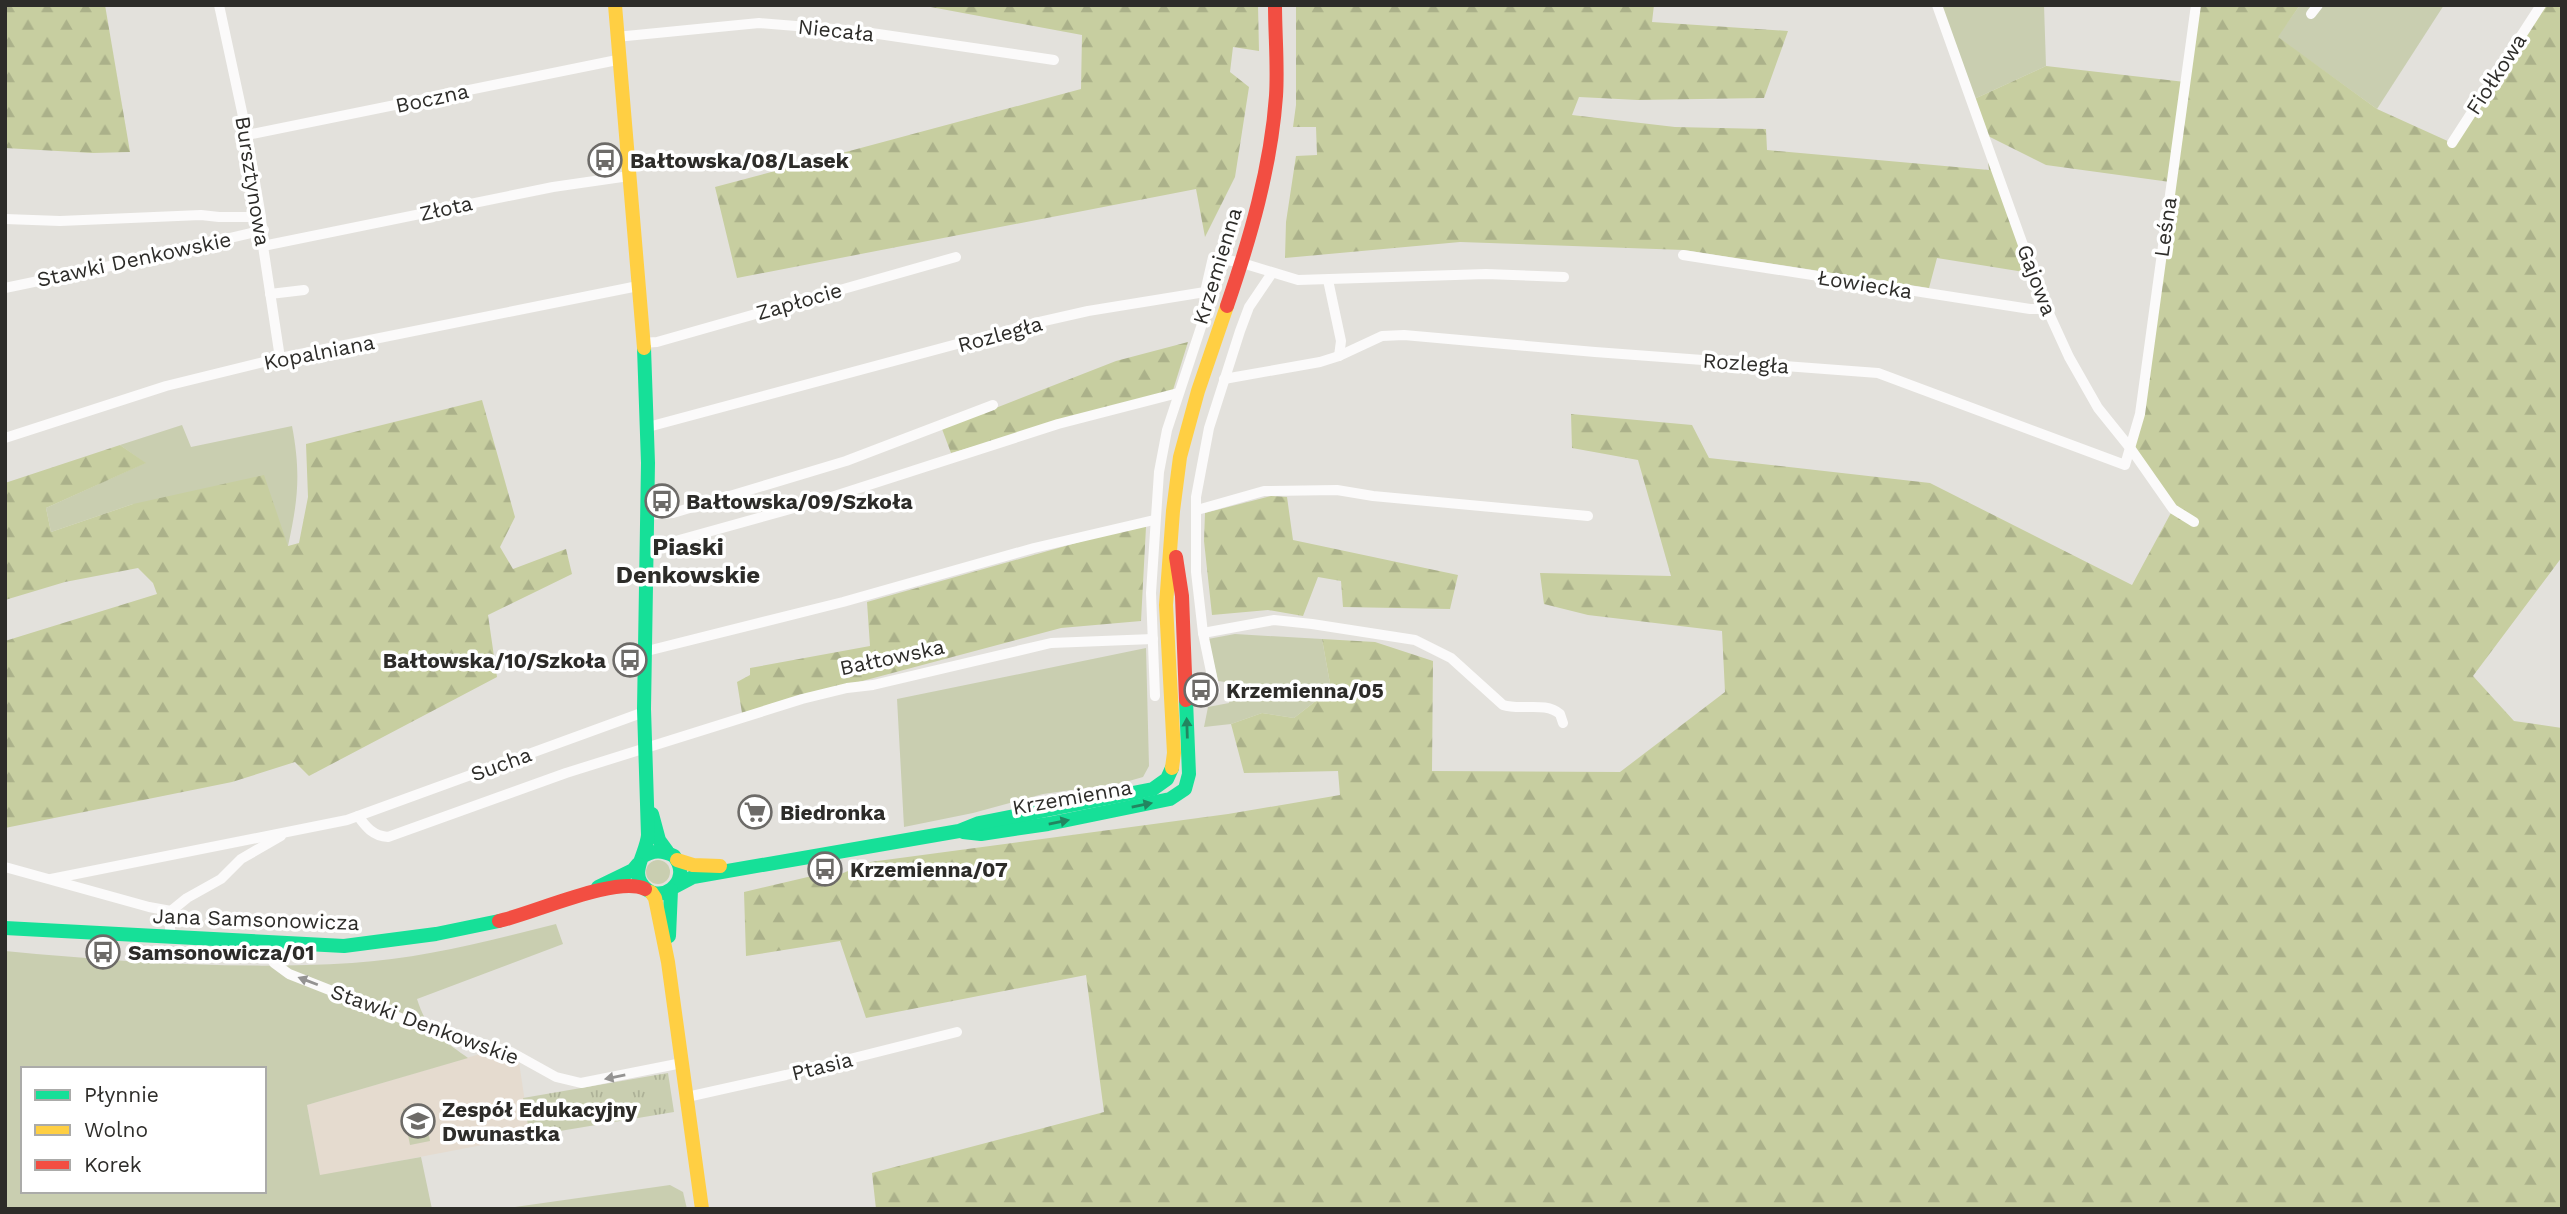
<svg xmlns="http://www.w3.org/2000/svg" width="2567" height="1214" font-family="'Work Sans',sans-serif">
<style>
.education{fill:#e5dbcf}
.grass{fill:#c9ceb0;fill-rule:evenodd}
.forest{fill:url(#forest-firs)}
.park{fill:url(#park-tufts)}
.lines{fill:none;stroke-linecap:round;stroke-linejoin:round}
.street{stroke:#fbfafa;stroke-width:10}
.fast{stroke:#16e098;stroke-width:14}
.slow{stroke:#ffcf43;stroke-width:14}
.jam{stroke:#f24e42;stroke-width:14}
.oneway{fill:#228660}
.oneway2{fill:#949392}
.labels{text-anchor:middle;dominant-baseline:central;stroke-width:7;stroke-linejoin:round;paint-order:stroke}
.street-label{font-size:21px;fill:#2d2c29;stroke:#fff}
.poi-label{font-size:21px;font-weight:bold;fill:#2d2c29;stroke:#fff;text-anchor:start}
.quarter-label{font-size:24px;font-weight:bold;fill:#2d2c29;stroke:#fff}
</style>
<defs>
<pattern id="forest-firs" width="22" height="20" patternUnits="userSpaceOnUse" patternTransform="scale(1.75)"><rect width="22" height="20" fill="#c7cea0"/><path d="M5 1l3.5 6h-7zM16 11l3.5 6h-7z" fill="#abb18a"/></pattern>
<pattern id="park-tufts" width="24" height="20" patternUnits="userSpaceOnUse" patternTransform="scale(1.75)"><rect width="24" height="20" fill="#c9ceb0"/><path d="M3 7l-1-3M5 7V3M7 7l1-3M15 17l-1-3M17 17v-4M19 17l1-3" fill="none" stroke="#adb197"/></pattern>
</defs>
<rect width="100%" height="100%" fill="#e3e1dc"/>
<polygon class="education" points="490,1051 519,1062 530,1136 320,1176 307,1105"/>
<g class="grass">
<polygon points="1937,5 2044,5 2046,66 1972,100"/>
<polygon points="2300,5 2444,5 2377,109 2277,37"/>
<path d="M 182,425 L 191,447 L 292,426 C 301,473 298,500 288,546 L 133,504 L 51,532 L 46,508 L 145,463 L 120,445 Z"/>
<polygon points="1235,634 1322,639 1331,689 1294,718 1262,713 1231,724 1204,727 1208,707 1229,703 1232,683 1218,681 1208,639"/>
<polygon points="1146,648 1149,766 1143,777 1122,783 1043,794 973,813 904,827 897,699"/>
<circle cx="658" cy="872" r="12"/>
<path d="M 556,924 L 563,944 L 417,999 C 428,1033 441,1038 468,1058 L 307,1105 L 320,1175 L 421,1157 L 432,1209 L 5,1209 L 5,951 C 120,962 237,970 352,963 C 421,959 489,941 556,924 ZM 23,1069 L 264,1069 L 264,1191 L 23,1191 Z"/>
<polygon points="423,1105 430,1141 410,1145 403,1109"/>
<polygon points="670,1185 683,1192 687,1209 501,1209"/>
</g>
<g class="forest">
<polygon points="5,5 105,5 130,152 93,153 5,148"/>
<polygon points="920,5 1258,5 1259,51 1233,47 1230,72 1249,87 1235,177 1205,237 1196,189 737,278 715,187 1081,89 1082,35"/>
<polygon points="1296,5 1654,5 1652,22 1788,31 1764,98 1638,100 1579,97 1572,115 1675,127 1766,129 1767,150 1989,170 1985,135 1972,100 2046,66 2185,82 2196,5 2300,5 2278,37 2377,109 2452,143 2541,5 2562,5 2562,557 2473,676 2514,721 2562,728 2562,1209 876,1209 872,1173 1104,1112 1086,975 866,1018 840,941 746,956 744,892 812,876 831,878 870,862 1228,814 1340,795 1338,771 1244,773 1231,724 1262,713 1294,718 1331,689 1322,639 1375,642 1433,661 1432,771 1620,772 1725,692 1722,631 1588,615 1544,604 1540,573 1671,576 1638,460 1572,448 1571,414 1692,425 1709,458 1930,483 2132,585 2173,509 2131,449 2170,182 2046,165 1986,135 2047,309 2024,272 1937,258 1929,288 1684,250 1460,242 1285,258 1286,222 1296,156 1317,155 1316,127 1293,127 1296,105"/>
<polygon points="1188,342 1173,390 951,453 942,429 1116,361"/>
<polygon points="482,400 515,517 500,547 513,569 566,549 572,574 488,615 497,677 309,776 295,762 232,782 5,828 5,641 157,594 153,583 138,568 65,582 5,600 5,483 120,445 146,463 46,508 51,532 133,504 264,475 288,546 299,543 308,497 306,444"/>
<polygon points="1271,496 1287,497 1293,540 1458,575 1450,609 1343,607 1341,581 1318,577 1303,616 1268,610 1212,615 1204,541 1205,513"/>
<polygon points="1143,524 1146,527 1141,621 1061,628 742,713 737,682 750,675 750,668 870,646 867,602"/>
</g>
<polygon class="park" points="668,1073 674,1112 530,1136 523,1098"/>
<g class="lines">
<g class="street">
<polyline points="219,5 247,135 261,217 263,246 280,358"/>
<polyline points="1937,5 2042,298 2069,357 2098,408 2131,449 2173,509 2194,522"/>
<polyline points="2311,14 2318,5"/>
<polyline points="616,37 759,23 858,31 1054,60"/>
<polyline points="247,135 617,60"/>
<polyline points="2452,143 2541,5"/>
<polyline points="5,219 60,221 201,215 219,217 261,217"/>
<polyline points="263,246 553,187 629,176"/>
<polyline points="1683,255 2030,309 2047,309"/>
<polyline points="1328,280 1341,341 1339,356"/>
<polyline points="5,288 115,265 264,230"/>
<polyline points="270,294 304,290"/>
<polyline points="642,343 657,342 956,257"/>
<polyline points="1224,379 1320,362 1339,356 1382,336 1404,335 1595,352 1878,373 2125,465 2140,414 2196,5"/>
<polyline points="648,427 1035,323 1088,311 1205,292"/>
<polyline points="5,438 166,386 280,358 638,286"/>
<polyline points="1197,510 1264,491 1337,490 1373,496 1588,516"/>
<polyline points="648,515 673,513 846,461 993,405"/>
<polyline points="649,543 672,542 819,501 1058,424 1178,393"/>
<path d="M 1203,633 L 1274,620 L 1312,624 L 1415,640 L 1451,658 L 1503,705 C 1521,711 1545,701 1560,714 L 1563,723"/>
<polyline points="647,651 843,602 1034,548 1154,520"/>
<polyline points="1215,691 1203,633 1196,572 1196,497 1209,428 1240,331 1249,307 1272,273"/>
<polyline points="1155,696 1151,593 1159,472 1167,430 1202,324 1205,292 1213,257 1242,263 1298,280 1486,274 1564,277"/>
<path d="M 358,816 C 366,827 373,836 388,837 L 566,773 L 802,699 L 847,688 L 873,685 L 1051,643 L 1153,639"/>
<polyline points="5,867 149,907 171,911 169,918 171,938"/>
<polyline points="51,879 347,820 644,712"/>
<polyline points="171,911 187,898 221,879 241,859 281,836"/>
<polyline points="262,943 274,963 289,974 431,1030 511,1052 556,1077 581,1083 682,1063"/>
<polyline points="687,1097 786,1075 957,1032"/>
</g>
<g class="fast">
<polyline points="652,814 659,840 667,851"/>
<polyline points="963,832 981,834 1048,824 1170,799 1185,789 1189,774 1186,700"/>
<path d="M 642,857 C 653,850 662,850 674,856 C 695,882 657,909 641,883 C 632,870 647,851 648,835 L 644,709 L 648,463 L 644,348"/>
<polyline points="676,886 693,877 959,831 979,823 1153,789 1167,779 1172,768"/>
<polyline points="598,887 633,870 638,864"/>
<polyline points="5,928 344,946 436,934 499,921"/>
<polyline points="669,936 671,890"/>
</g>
<g class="slow">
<polyline points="615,5 644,348"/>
<polyline points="1172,768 1174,753 1166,605 1173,511 1180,457 1198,391 1227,306"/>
<polyline points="677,860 693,865 720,866"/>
<polyline points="651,892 655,898 668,962 702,1209"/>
</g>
<g class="jam">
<path d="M 1227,306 C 1250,239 1271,167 1276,96 C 1278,66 1275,35 1275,5"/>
<polyline points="1176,557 1182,596 1186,700"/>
<path d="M 499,921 C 532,914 617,875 645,889"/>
</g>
</g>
<defs><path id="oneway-solid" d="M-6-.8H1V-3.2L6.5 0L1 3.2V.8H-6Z" transform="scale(1.75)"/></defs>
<g class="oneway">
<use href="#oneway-solid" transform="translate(1187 728) rotate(-92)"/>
<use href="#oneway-solid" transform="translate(1142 805) rotate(-11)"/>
<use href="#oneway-solid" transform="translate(1059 822) rotate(-11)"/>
</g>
<g class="oneway2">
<use href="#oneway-solid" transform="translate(308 981) rotate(-159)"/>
<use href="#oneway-solid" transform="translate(615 1077) rotate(169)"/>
</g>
<defs>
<symbol id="bus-ring" viewBox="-11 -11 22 22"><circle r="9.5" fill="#fff" stroke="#6d6b68" stroke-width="1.5"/><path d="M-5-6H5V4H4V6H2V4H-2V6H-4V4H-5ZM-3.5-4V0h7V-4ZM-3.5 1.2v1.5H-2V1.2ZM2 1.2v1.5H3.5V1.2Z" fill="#6d6b68"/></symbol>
<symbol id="supermarket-ring" viewBox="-11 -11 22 22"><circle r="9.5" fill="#fff" stroke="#6d6b68" stroke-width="1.5"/><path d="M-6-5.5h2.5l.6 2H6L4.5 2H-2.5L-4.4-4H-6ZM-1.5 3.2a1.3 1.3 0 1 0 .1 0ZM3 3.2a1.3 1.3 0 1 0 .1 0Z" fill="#6d6b68"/></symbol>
<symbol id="school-ring" viewBox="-11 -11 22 22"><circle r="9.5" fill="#fff" stroke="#6d6b68" stroke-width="1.5"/><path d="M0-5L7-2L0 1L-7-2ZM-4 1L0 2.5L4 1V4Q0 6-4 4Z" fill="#6d6b68"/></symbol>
</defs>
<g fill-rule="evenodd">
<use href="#bus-ring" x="586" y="141" width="38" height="38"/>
<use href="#bus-ring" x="643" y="482" width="38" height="38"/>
<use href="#bus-ring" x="611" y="641" width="38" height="38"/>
<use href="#bus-ring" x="1182" y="671" width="38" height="38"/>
<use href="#supermarket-ring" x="736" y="793" width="38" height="38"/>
<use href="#bus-ring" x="806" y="850" width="38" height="38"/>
<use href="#bus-ring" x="84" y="933" width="38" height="38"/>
<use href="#school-ring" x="399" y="1102" width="38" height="38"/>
</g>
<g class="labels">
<g class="street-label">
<text transform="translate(836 30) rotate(6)">Niecała</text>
<text transform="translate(2496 74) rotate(-57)">Fiołkowa</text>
<text transform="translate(432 98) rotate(-12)">Boczna</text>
<text transform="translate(253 181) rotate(81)">Bursztynowa</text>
<text transform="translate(446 208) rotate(-12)">Złota</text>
<text transform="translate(2165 227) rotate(-82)">Leśna</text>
<text transform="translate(134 259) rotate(-12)">Stawki Denkowskie</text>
<text transform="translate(1217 266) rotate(-73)">Krzemienna</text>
<text transform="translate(2037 280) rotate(69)">Gajowa</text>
<text transform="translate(1865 284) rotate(9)">Łowiecka</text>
<text transform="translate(799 301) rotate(-16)">Zapłocie</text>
<text transform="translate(1000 334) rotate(-15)">Rozległa</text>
<text transform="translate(319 352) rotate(-11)">Kopalniana</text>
<text transform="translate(1746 363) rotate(4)">Rozległa</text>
<text transform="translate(892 657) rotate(-12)">Bałtowska</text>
<text transform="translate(501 764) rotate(-20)">Sucha</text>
<text transform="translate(1072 797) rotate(-10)">Krzemienna</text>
<text transform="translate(256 919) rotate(2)">Jana Samsonowicza</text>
<text transform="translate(425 1024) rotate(20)">Stawki Denkowskie</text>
<text transform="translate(822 1066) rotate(-14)">Ptasia</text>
</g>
<g class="poi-label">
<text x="630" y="160">Bałtowska/08/Lasek</text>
<text x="686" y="501">Bałtowska/09/Szkoła</text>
<text x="606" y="660" text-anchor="end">Bałtowska/10/Szkoła</text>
<text x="1226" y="690">Krzemienna/05</text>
<text x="780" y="812">Biedronka</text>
<text x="850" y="869">Krzemienna/07</text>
<text x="128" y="952">Samsonowicza/01</text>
<text x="442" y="1109">Zespół Edukacyjny<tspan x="442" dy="24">Dwunastka</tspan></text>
</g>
<g class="quarter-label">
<text x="688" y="547">Piaski<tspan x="688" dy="28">Denkowskie</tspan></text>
</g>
</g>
<rect width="2567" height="1214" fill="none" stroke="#2d2c29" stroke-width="14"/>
<rect x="21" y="1067" width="245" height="126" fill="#ffffff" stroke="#ababa9" stroke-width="2"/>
<rect x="35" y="1090" width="35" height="10" fill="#16e098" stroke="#ababa9" stroke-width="2"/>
<text x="84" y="1102" font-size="21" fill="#2d2c29">Płynnie</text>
<rect x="35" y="1125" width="35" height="10" fill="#ffcf43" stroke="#ababa9" stroke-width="2"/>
<text x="84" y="1137" font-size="21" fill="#2d2c29">Wolno</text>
<rect x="35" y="1160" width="35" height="10" fill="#f24e42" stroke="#ababa9" stroke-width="2"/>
<text x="84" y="1172" font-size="21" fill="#2d2c29">Korek</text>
</svg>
